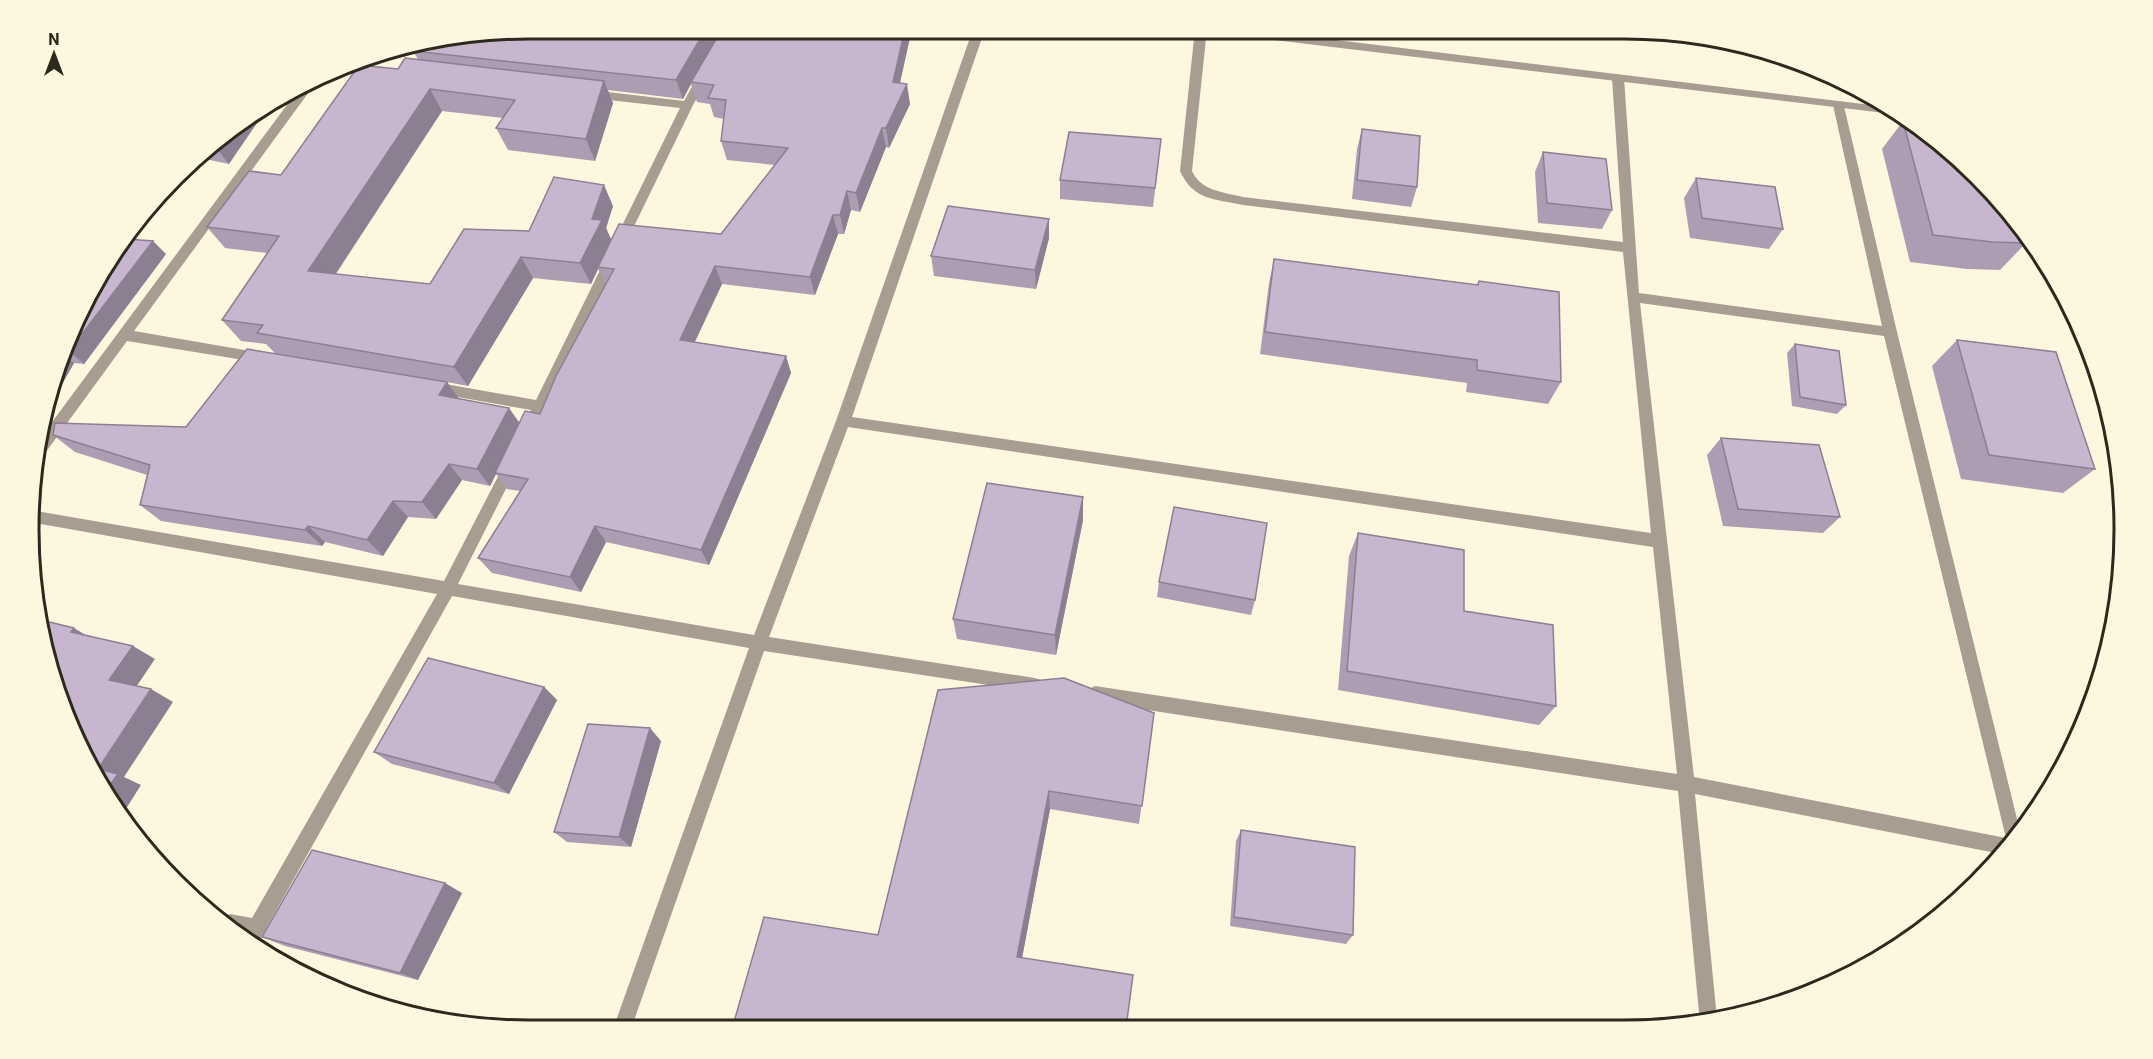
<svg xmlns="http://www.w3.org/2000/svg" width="2153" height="1059" font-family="Roboto,sans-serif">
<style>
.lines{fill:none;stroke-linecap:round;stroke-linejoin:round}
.minor{fill:#a99d91;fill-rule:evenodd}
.tertiary{fill:#a99d91;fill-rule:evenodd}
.wall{fill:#ac9db2;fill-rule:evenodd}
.shaded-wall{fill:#8c7f91}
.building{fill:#c8b6cf;stroke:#8c7f91;stroke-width:1.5}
.rim{fill:none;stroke:#2c291d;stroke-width:3}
</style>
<rect width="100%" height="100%" fill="#fef7df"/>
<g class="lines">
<g class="minor">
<path d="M 973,29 L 985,29 L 852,417 L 1651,533 L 1623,252 L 1243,205 C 1214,199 1193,200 1180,171 L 1195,29 L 1207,29 L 1192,171 C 1201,191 1223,192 1243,197 L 1623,242 L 1612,78 L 1618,74 L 1624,78 L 1639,293 L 1882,326 L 1833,105 L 1839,101 L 1843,102 L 1897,332 L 2021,835 L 2001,854 L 1695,794 L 1717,1019 L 1700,1023 L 1678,791 L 1095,702 L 1089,699 L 1087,694 L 1089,689 L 1095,686 L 1677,774 L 1653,547 L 848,427 L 769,637 L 1035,678 L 1041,680 L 1043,685 L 1041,690 L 1035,692 L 764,651 L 631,1029 L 613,1029 L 749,648 L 452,596 L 258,943 L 223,918 L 230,914 L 252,918 L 437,594 L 35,523 L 36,511 L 444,581 L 506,461 L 516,461 L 518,465 L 458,584 L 754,635 L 836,421 ZM 1640,303 L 1884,336 L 2006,838 L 1694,777 Z"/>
<polygon points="352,64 376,66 382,70 376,74 342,69"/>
<polygon points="704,71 710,75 693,105 533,434 523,434 521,430 531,410 429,392 427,388 429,384 434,382 536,400 680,108 591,98 585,94 591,90 684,101 700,72"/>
<polygon points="309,87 309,92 134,331 262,353 269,358 267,362 262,363 127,341 43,456 37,458 38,441 295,94"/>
</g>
<polygon class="tertiary" points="1210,29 1246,29 1888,107 1901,115 1215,33"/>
</g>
<g class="wall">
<path d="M 413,51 L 900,83 L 910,104 L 889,148 L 886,147 L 860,212 L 851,210 L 844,234 L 838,234 L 815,295 L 722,284 L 695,342 L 786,356 L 791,373 L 709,565 L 606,542 L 581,592 L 492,573 L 478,558 L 520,491 L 507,489 L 496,474 L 490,486 L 462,480 L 436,519 L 408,517 L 383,556 L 325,542 L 322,546 L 161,521 L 140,505 L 147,475 L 75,452 L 53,435 L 186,427 L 275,353 L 266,344 L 241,341 L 222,320 L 267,253 L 225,248 L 207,227 L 281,175 L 398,69 L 418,59 ZM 691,84 L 697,102 L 710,104 L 714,117 L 724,119 L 721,141 L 727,160 L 775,165 L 721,234 L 611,240 L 606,228 L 613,206 L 529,231 L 430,284 L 336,274 L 442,111 L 503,118 L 496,128 L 508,150 L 595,161 L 613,103 L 608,90 L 683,99 ZM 598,269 L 606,284 L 540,414 L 519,423 L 458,398 L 447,382 L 468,386 L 533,278 L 591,284 Z"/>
<polygon points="1903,121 2026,243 2000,270 1967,269 1910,262 1882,149"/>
<polygon points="1362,129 1417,187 1411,207 1352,199 1357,149"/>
<polygon points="224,132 229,164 200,158"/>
<polygon points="1543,152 1612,210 1602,229 1538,223 1535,172"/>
<polygon points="1159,159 1153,207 1060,199 1060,180"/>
<polygon points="1696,178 1783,229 1769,249 1690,238 1684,198"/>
<polygon points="1049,219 1049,238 1036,289 934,276 931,256"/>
<polygon points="166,254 84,364 74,363 61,386 46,406 67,338"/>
<polygon points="1274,259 1477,285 1479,281 1561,382 1548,404 1466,392 1467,383 1260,354 1269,283"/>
<polygon points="1957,340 2095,469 2063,493 1961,479 1932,366"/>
<polygon points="1795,344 1846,405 1837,414 1792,406 1787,353"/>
<polygon points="1721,438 1840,517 1823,533 1723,526 1707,455"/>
<polygon points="1083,497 1083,520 1056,655 957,639 953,619"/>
<polygon points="1358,533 1464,611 1556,706 1539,725 1338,690 1349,556"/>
<polygon points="1159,582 1255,600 1251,615 1157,597"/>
<polygon points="544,687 557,700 509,794 392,764 374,752"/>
<polygon points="938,690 1154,713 1139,824 1050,809 1022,958 878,935"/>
<polygon points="661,741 631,847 567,842 554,832"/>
<polygon points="1241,830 1353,935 1346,944 1230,926 1236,841"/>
<polygon points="462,893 418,980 285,946 262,937"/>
</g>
<g class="shaded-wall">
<polygon points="706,29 723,29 691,82 691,84 683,99 676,80"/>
<polygon points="905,29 912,29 896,101 893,82"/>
<polygon points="604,81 613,103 595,161 586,139"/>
<polygon points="907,84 910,104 889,148 886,128"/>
<polygon points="430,89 442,111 324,291 308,271"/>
<polygon points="266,110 229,164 213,144 224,132"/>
<polygon points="882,128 886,147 860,212 856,193"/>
<polygon points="604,185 613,206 606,228 612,241 598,267 598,269 591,284 580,263 592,219"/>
<polygon points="847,191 851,210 844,234 840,215"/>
<polygon points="833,215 838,234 815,295 810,277"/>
<polygon points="1049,219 1049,238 1036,289 1035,270"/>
<polygon points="153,241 166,254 84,364 69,351"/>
<polygon points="521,257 533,278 468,386 454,367"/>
<polygon points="715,266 722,284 687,358 680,340"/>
<polygon points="62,353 74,363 61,386 46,406"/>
<polygon points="786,356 791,373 709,565 701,550"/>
<polygon points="447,382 460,400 439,395"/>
<polygon points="509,408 521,425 495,473 496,474 490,486 477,469"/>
<polygon points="449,464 462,480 436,519 422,502"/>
<polygon points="1083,497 1083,520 1056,655 1055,635"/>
<polygon points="393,501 408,517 383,556 367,540"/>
<polygon points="308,526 325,542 322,546 305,530"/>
<polygon points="595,526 606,542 581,592 570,577"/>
<polygon points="74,628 97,642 71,632"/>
<polygon points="133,646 155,659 132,693 109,680"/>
<polygon points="544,687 557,700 509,794 494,783"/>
<polygon points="151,689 173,702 124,777 141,785 124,812 107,789 98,769"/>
<polygon points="650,728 661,741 631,847 619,837"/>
<polygon points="1049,791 1050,809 1020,969 1017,957"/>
<polygon points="445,883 462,893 418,980 400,973"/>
</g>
<g class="building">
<polygon points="530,28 706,29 676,80 413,51 416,47"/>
<polygon points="722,29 817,29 830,30 831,29 905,29 893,82 907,84 886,128 882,128 856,193 847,191 840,215 833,215 810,277 715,266 680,340 786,356 701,550 595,526 570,577 478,558 528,479 495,473 525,411 540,414 556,376 614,269 598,267 619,224 721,234 788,148 721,141 726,100 708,98 714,85 691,82"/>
<polygon points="405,58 604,81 586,139 496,128 515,100 430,89 308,271 430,284 464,229 529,231 554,177 604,185 592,219 602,220 580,263 521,257 454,367 257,333 263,325 222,320 279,236 207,227 249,171 281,175 359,65 398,69"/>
<polygon points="1903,121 1912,122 1928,132 2000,199 2019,226 2026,243 1992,242 1933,235"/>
<polygon points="1362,129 1420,136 1417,187 1357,180"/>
<polygon points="1069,132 1161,139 1155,188 1060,180"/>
<polygon points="1543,152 1606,159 1612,210 1547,203"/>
<polygon points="1696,178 1775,187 1783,229 1702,218"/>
<polygon points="948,206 1049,219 1035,270 931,256"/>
<polygon points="125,239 153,241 69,351 63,350 67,338 113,251"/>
<polygon points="1274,259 1478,285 1479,281 1559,292 1561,382 1477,370 1477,360 1265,332"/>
<polygon points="1957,340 2056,352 2095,469 1989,455"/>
<polygon points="1795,344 1839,351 1846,405 1800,397"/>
<polygon points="247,349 447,382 439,395 509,408 477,469 449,464 422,502 393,501 367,540 308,526 305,530 140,505 150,465 53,435 55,423 186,427"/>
<polygon points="1721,438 1819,445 1840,517 1738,509"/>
<polygon points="987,483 1083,497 1055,635 953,619"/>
<polygon points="1174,507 1267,523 1255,600 1159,582"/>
<polygon points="1358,533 1464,550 1464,611 1553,625 1556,706 1347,671"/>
<polygon points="41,620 74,628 71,632 133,646 109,680 151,689 98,769 118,774 107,789 80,751"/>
<polygon points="428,658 544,687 494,783 374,752"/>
<polygon points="1064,678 1154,713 1142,806 1049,791 1017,957 1133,975 1126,1028 732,1029 764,917 878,935 938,690"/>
<polygon points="588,724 650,728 619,837 554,832"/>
<polygon points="1241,830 1355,847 1353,935 1234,917"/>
<polygon points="312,850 445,883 400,973 262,937"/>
<polygon points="390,1010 482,1027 400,1014"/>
</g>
<path d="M0 0H2153V1059H0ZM529 39H1624A490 490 0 0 1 2114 529V530A490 490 0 0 1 1624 1020H529A490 490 0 0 1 39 530V529A490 490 0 0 1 529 39Z" fill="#fef7df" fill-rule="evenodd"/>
<path class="rim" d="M529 39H1624A490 490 0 0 1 2114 529V530A490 490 0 0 1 1624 1020H529A490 490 0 0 1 39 530V529A490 490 0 0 1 529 39Z"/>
<g transform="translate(54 54)" stroke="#fef7df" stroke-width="4.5" paint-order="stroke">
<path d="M0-4.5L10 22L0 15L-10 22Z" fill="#2c291d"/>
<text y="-9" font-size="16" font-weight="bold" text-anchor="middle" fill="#2c291d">N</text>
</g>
</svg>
